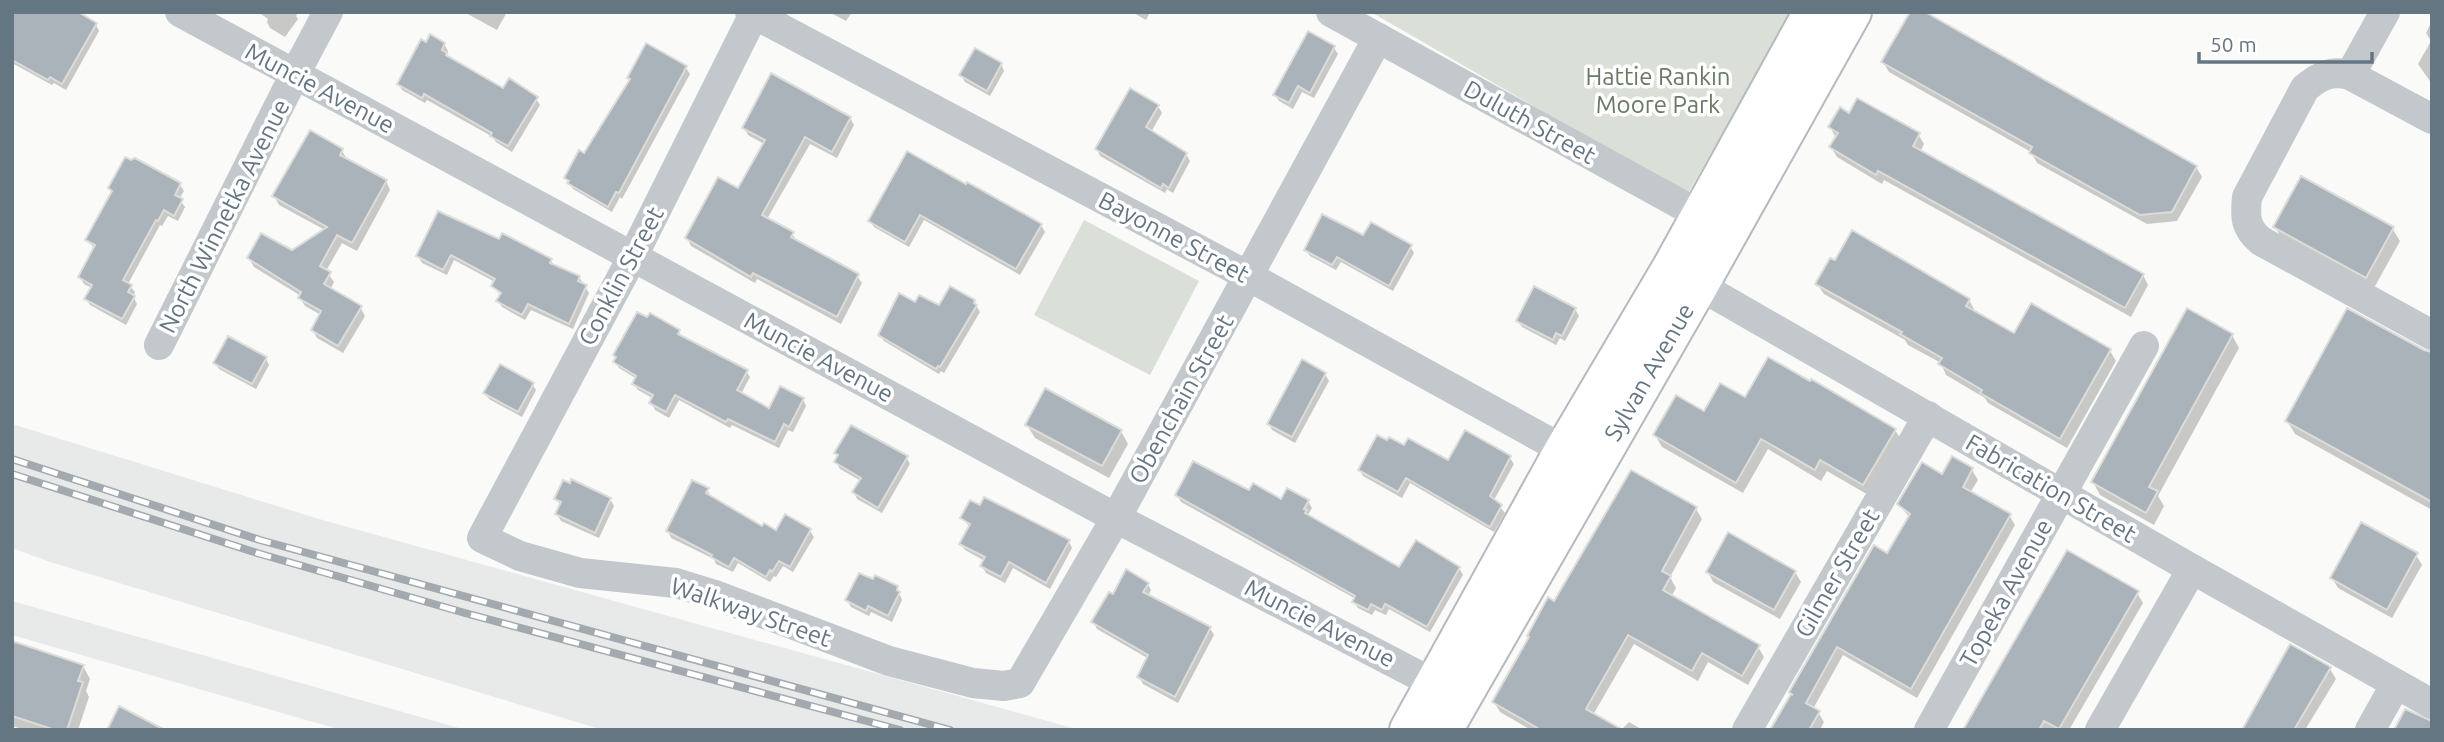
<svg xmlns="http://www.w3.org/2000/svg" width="2444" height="742" font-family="Ubuntu,sans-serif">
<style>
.built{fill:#e8e9e9}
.green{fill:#dadfd7}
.shadow{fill:#0003}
.building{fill:#aab3b9;stroke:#dcdcda;stroke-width:2}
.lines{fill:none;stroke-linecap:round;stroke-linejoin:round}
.major-casing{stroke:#b5babe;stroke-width:42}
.minor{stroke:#c3c8cc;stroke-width:30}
.major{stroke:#fff;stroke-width:38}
.rail-casing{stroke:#a2aab0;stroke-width:8}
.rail{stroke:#fff;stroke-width:5;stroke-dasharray:16;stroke-linecap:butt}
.labels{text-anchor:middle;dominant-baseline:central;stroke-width:7;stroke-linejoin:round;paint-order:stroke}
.park-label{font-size:24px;fill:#687a64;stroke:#fff}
.street-label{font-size:24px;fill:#657683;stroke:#fff}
</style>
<rect width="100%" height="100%" fill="#fafaf8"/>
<g class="built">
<polygon points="12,424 319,519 1080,730 603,730 50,562 12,548"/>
<polygon points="12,601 466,730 341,730 12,635"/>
</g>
<g class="green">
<polygon points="1371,12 1792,12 1687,195"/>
<polygon points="1084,220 1199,281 1150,375 1034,315"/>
</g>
<g class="shadow">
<polygon points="12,12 96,25 99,31 66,90 54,83 52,85 12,63"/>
<polygon points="258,12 298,12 296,16 298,19 285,37 270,28 267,22 268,19"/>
<polygon points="464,12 507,12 497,30"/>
<polygon points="829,12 852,12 846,21"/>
<polygon points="1132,12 1150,12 1146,20"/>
<polygon points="2432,21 2432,84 2418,64 2431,41 2426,33"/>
<polygon points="444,44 448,51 446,55 448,58 503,90 536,99 540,105 512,152 496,142 493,137 427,100 425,103 402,90 399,84"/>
<polygon points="1334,48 1338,54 1314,98 1302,92 1293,109 1279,101 1275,95"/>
<polygon points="1883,62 2196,167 2202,177 2177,221 2147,224 2037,163 2031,152 1889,72"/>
<polygon points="1001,64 1004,71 990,96 965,82 961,75"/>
<polygon points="686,68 690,74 622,199 620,197 612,212 573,189 566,178 584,155 631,81 629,78"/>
<polygon points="1158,106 1162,113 1151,132 1186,154 1190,161 1173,193 1167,189 1165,193 1100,156 1097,149"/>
<polygon points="1850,115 1918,134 1924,144 1920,152 2143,275 2148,285 2131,317 1884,180 1882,184 1837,157 1831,147 1836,138 1830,127"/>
<polygon points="850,118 854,125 837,158 810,144 767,219 792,234 797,241 857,276 862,283 841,324 757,279 755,283 691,246 687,238 739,190 764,144 748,135 744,127"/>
<polygon points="342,151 347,159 386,181 390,190 357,251 342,243 326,271 334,282 330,290 360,307 365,316 343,353 317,338 313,330 321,315 305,306 300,298 301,296 254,267 249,258 292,252 325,230 279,205 274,196"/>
<polygon points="907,153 1041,225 1045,232 1020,275 924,220 909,247 874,227 870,221"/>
<polygon points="180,185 184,191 179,199 185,207 178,221 168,216 162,226 160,225 128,284 135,292 133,296 137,304 126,325 90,305 86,299 92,288 84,284 80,277 95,249 87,240 112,193 110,188"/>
<polygon points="2275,227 2392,228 2400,241 2373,290 2283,240"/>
<polygon points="1364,238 1410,246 1414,253 1393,291 1341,262 1336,270 1310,256 1306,250"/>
<polygon points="500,242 551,260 554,267 579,277 589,293 573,329 531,310 525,320 502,307 499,301 502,296 493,286 495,282 454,260 447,275 422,263 418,256"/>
<polygon points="1817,284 1969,300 1975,311 2015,336 2032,306 2110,351 2116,361 2067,448 1988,403 1985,398 1946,375 1941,363 1908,345 1905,340 1824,294"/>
<polygon points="974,302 980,312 944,373 941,371 939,374 884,341 880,335 916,304 940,308"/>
<polygon points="1575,309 1579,316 1565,341 1560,338 1556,345 1522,327 1518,321"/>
<polygon points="678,331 682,338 746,371 750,377 741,394 770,410 803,399 806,406 793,432 788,430 779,448 732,425 730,428 679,400 669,418 655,410 651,403 654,399 638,390 634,384 637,379 619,368 615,362"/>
<polygon points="2232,335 2239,348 2158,496 2164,506 2154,525 2100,495 2093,482"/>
<polygon points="2423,352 2432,353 2432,510 2295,434 2287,421"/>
<polygon points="266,359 269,365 256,389 219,369 215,363"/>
<polygon points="1325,374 1329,381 1295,443 1272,430 1269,424"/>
<polygon points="532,384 536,390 522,417 489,399 485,393"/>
<polygon points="1746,399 1895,430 1902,441 1870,496 1827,471 1821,481 1768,449 1743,493 1662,447 1655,435 1704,414"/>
<polygon points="1027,425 1121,431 1128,444 1109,478 1035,438"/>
<polygon points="1465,433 1510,458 1514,464 1494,500 1505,513 1494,532 1410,483 1402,498 1363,476 1360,470 1405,448 1449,463"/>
<polygon points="836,453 906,457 910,464 882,513 857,499 854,492 861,481 840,469 836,462 839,458"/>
<polygon points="1972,470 1978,480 1970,493 2009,515 2015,525 1917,698 1843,655 1813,709 1818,712 1824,722 1820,730 1772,730 1792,694 1888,555 1909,517 1899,504 1943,476"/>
<polygon points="1243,489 1282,501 1308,501 1312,508 1308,515 1399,570 1459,568 1463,575 1430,632 1389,609 1386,615 1375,610 1372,615 1358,608 1354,602 1356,599 1181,502 1177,495"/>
<polygon points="707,490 711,496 763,528 776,532 810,531 814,537 793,572 783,566 776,577 774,576 770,582 738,563 733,572 716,564 714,559 671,538 668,531"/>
<polygon points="556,499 610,499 614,506 599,538 561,521 557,514 561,506"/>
<polygon points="1696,509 1702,519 1670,577 1676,588 1671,597 1758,647 1764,657 1748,685 1708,662 1698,681 1634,644 1593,715 1619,730 1531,730 1500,712 1494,702 1555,603"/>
<polygon points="962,518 1069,542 1072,548 1050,589 1013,568 1005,583 986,573 982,566 985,561 965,550 961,544 970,527"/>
<polygon points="2416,555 2422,565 2392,618 2338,588 2332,578"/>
<polygon points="1708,572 1795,572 1801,582 1780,619 1713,582"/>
<polygon points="1148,584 1151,590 1148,596 1210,628 1214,635 1178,703 1143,684 1139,677 1149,659 1097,629 1093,622 1113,596"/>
<polygon points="897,587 902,600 892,622 871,612 869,616 851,607 847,600"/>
<polygon points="2137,593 2143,603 2069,730 1965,730"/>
<polygon points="12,642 83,666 90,679 86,691 89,697 78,730 25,730 12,726"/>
<polygon points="2330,669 2336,679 2305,730 2244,730"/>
<polygon points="1629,722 1643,730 1621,730"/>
</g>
<g class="building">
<polygon points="12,12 78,12 97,23 62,84 50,77 48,80 12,60"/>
<polygon points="1910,12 1925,12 2197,166 2172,212 2140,215 2029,153 2032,147 1881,62"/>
<polygon points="1308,31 1335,46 1310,93 1298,86 1289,103 1273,95"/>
<polygon points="430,34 445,43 442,50 447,53 446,55 503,88 509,78 538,97 508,146 490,136 492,133 424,94 422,98 397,84 421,39 426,42"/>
<polygon points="646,43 687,66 619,193 616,192 608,207 567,183 569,181 564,178 579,150 584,153 630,79 627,78"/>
<polygon points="975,48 1002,63 987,91 959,75"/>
<polygon points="771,73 851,117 832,152 805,137 762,215 794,232 791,237 859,274 837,317 753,273 751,277 685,238 718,177 738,188 765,140 742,128"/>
<polygon points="1130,88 1159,105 1146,127 1187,153 1169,188 1163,184 1161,188 1095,149"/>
<polygon points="1857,98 1920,133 1913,146 2144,274 2125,308 1878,171 1876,175 1829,147 1838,133 1828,127 1840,107 1849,113"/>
<polygon points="310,130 343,149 340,155 387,180 352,243 337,235 320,266 331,272 324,284 362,306 338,346 311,330 321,311 298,298 301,292 247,258 261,233 292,250 327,227 272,196"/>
<polygon points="907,151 966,184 967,182 1042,224 1016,269 920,215 905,242 868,221"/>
<polygon points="125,157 131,160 135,158 181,183 175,195 183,199 174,216 164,210 158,221 156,220 123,280 132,285 128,292 135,296 122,319 84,299 92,285 78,277 95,245 85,240 112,191 108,188"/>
<polygon points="2301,176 2394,227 2366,278 2273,227"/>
<polygon points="438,211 499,239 502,233 552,259 550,263 580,276 578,281 587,285 569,324 528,304 522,315 496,301 501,293 491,286 495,279 451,255 443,270 416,256"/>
<polygon points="1322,214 1363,235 1371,222 1412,245 1389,286 1337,257 1332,265 1304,250"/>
<polygon points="1852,230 1970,299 1966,306 2014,333 2031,303 2111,349 2060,439 1980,393 1982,390 1938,364 1942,358 1900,334 1902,332 1815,284 1830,258 1835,260"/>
<polygon points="950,286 975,300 974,303 977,305 940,367 938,366 936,369 878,335 899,293 915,302 919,295 939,305"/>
<polygon points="1534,286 1576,308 1562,336 1556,333 1553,340 1516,321"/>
<polygon points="2187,308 2233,334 2149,487 2158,491 2146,513 2091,482"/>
<polygon points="2347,308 2424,350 2432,352 2432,502 2285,421"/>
<polygon points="637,312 647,317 650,313 680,330 678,334 748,370 737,390 769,408 780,386 804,398 789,427 784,424 775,442 728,419 726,422 675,395 666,412 649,403 653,395 632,384 636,376 613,362 616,357 613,355"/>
<polygon points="228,336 267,357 252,384 213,363"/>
<polygon points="1768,357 1810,381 1811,379 1896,429 1863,485 1820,460 1815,470 1761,439 1736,483 1653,435 1676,395 1704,411 1720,383 1745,397"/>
<polygon points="1302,359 1326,373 1292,437 1267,424"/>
<polygon points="500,364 534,383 518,412 483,393"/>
<polygon points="1045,388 1122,430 1102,466 1025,425"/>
<polygon points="851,425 908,456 878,508 852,492 861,478 834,462 838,455 834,453"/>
<polygon points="1465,430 1511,456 1490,496 1502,505 1490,527 1406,478 1398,492 1358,470 1377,435 1387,440 1389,437 1404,445 1408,438 1448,460"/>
<polygon points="1952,456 1973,468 1963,487 2011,514 1911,689 1837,647 1806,703 1820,711 1809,730 1770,730 1791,694 1793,695 1789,692 1874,545 1887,553 1910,514 1897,504 1922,462 1942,474"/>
<polygon points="1193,461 1243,487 1249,490 1253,483 1281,499 1287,488 1309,500 1304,509 1307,510 1305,513 1399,567 1416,540 1460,567 1427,627 1385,604 1382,610 1371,604 1368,610 1352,602 1355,596 1175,495"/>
<polygon points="1631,470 1697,507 1662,571 1671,576 1663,590 1760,645 1742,676 1702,653 1692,671 1628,635 1586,709 1623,730 1541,730 1492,702 1529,637 1527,636 1548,597 1554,601"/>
<polygon points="571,479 611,498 595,533 555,514 561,502 554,499 563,480 570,483"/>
<polygon points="692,480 709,488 706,493 762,526 764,523 776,530 785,514 811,529 790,567 779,561 772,572 770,570 766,577 734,558 729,567 711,557 712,555 666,531"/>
<polygon points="984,497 1070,540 1046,583 1009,562 1001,577 980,566 985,557 959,544 970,524 960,518 970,500 980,505"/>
<polygon points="2361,522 2418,553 2387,610 2330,578"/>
<polygon points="1728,532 1796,571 1774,610 1706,572"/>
<polygon points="2067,550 2139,591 2059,729 2044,721 2039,730 1963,730"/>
<polygon points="1126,569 1149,583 1143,592 1211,627 1175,697 1137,677 1148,655 1091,622 1109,592 1113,594"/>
<polygon points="859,573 873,579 875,575 898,586 897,590 900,592 888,616 868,606 866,611 845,600"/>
<polygon points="12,641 84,665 78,681 83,682 67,730 55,730 12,716"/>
<polygon points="2290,644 2331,667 2294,730 2242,730"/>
<polygon points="119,706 165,730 107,730"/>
<polygon points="2405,709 2432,721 2432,730 2394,730"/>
</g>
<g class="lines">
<defs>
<g id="major">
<polyline points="1409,730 1564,450 1671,269 1813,12"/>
<polyline points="1443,730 1699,285 1852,12"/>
</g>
</defs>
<use href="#major" class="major-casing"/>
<g class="minor">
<polyline points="180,12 1116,518 1454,694"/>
<polyline points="750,12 1248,276 1582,460"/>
<polyline points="755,12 633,256 482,538 520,556 580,573 676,583 715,595 889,661 973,683 1004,686 1020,683 1116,518 1378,38"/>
<polyline points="1331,12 1720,226"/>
<path d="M 2385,12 L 2350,75 C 2330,70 2320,76 2305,88 L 2247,197 C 2245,217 2245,228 2261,241 L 2432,335"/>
<polyline points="2350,75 2432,119"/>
<polyline points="1681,275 2192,569 2432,704"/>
<polyline points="159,345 295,74 328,12"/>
<polyline points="1747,730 1928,416"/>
<polyline points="1929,730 2144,346"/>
<polyline points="2100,730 2192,569"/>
<polyline points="2370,730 2396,684"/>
</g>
<use href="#major" class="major"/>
<defs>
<g id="rail">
<polyline points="12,459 260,540 950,730"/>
<polyline points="12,474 257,553 465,613 900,730"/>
</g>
</defs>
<use href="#rail" class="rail-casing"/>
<use href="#rail" class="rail"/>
</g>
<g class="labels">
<g class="park-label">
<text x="1658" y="76">Hattie Rankin<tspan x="1658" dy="28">Moore Park</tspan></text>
</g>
<g class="street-label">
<text transform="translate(320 88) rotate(28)">Muncie Avenue</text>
<text transform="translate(1530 122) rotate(29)">Duluth Street</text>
<text transform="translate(224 216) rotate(-63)">North Winnetka Avenue</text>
<text transform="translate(1174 237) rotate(28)">Bayonne Street</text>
<text transform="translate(621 276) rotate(-62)">Conklin Street</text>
<text transform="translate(819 357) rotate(28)">Muncie Avenue</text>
<text transform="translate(1649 372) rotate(-60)">Sylvan Avenue</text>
<text transform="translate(1181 399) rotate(-61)">Obenchain Street</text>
<text transform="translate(2051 488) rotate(30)">Fabrication Street</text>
<text transform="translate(1837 573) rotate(-60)">Gilmer Street</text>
<text transform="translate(2006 593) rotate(-61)">Topeka Avenue</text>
<text transform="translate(751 612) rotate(19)">Walkway Street</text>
<text transform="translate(1320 623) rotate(27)">Muncie Avenue</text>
</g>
</g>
<rect width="2444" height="742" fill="none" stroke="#657683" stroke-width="28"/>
<path d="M2199 52v10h173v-10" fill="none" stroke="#657683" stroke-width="3.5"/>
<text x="2210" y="52" font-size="21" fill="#657683" stroke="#ffffff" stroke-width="5" paint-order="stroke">50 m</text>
</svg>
